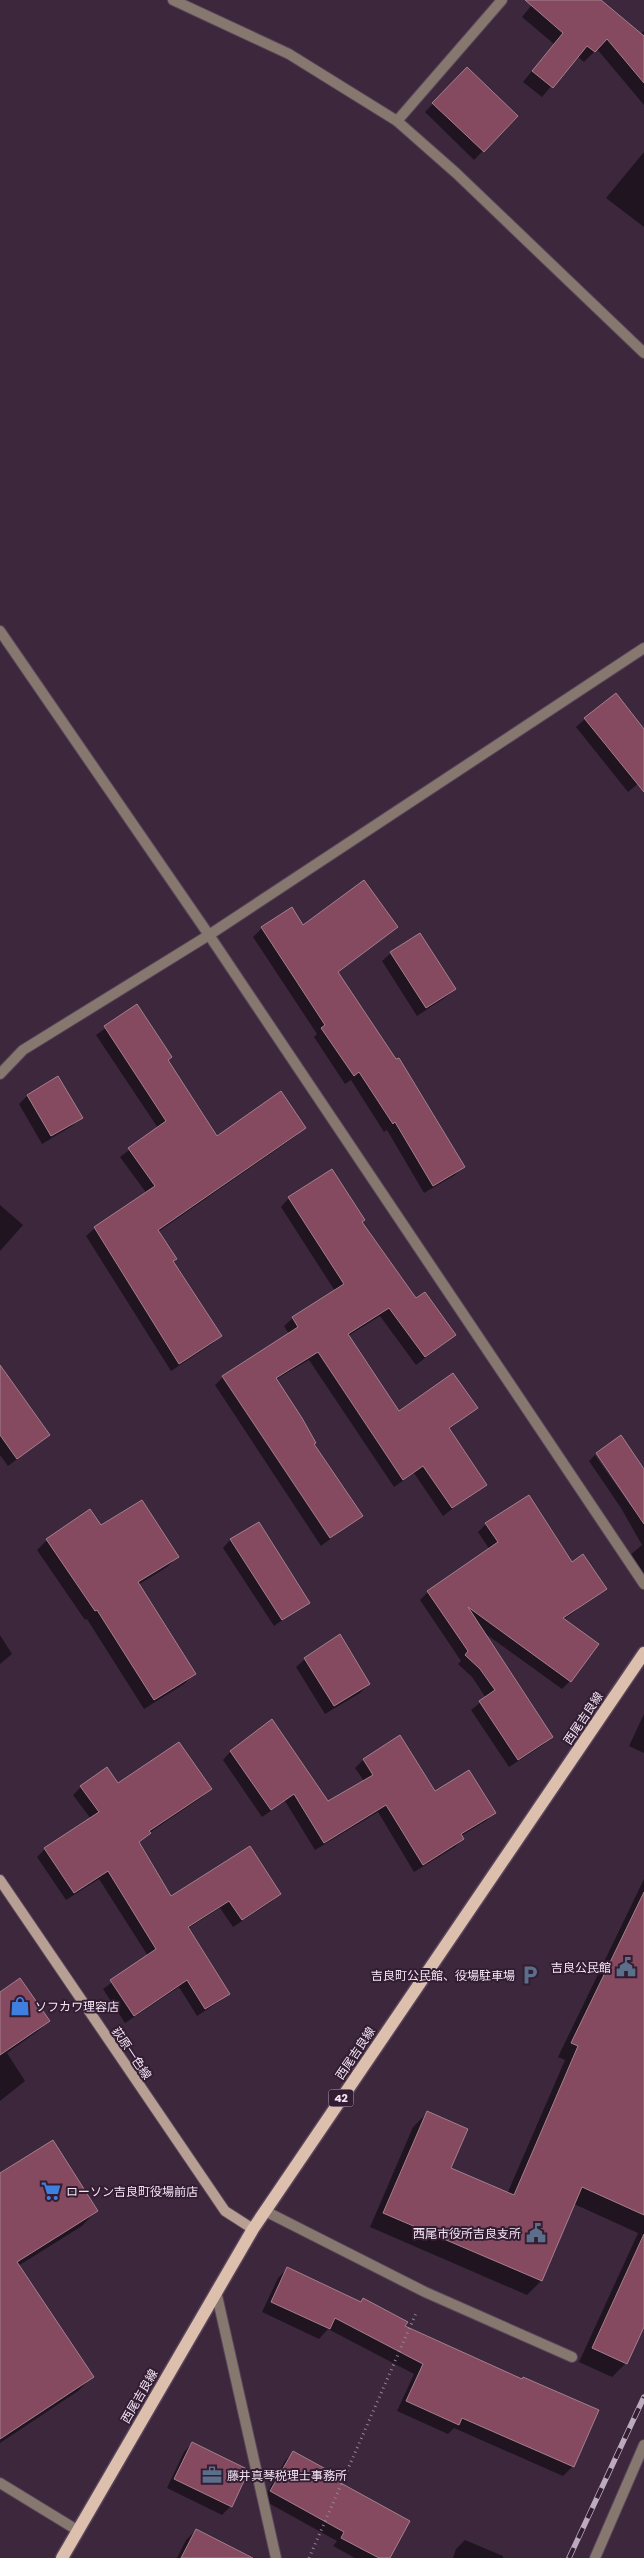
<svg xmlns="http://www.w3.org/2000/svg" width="644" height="2558" font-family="Poppins,'Noto Sans JP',sans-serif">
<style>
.shadow{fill:#0007}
.building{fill:#864a60;stroke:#a47f8b}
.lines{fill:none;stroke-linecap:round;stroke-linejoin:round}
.minor-casing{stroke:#59455a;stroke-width:12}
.secondary-casing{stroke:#59455a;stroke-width:12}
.primary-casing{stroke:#59455a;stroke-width:15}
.path{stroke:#948295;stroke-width:3;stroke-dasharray:1 4;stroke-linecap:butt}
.minor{stroke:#86776f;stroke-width:10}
.secondary{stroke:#b79f93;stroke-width:10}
.primary{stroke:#ddbfae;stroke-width:12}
.rail-casing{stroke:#bbabbc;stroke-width:5.5}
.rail{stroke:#321d32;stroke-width:4;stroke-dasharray:11;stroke-linecap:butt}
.labels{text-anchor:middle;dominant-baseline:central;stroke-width:4;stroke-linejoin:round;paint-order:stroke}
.shield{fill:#321d32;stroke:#baa9ba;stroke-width:1}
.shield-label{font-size:11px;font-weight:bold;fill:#f4e5f4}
.street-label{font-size:12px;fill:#f4e5f4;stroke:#321d32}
.poi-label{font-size:12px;fill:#f4e5f4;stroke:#321d32;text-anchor:end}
</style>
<rect width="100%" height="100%" fill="#3c273d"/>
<g class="shadow">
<polygon points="536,0 599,0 640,34 644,31 644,105 597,49 584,62 577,56 542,97 523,82 554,44 522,17"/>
<polygon points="467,69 516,116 474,160 425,112"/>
<polygon points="644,152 644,227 606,198"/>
<polygon points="585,719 644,731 644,779 628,792 576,727"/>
<polygon points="291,909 303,927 397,927 337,973 463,1167 455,1175 424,1193 387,1130 384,1132 351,1080 345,1084 314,1037 317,1034 253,937 262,928"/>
<polygon points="391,953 455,989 446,997 417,1016 382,961"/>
<polygon points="137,1006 167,1060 216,1138 305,1127 296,1136 158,1232 172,1262 220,1336 212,1344 171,1371 86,1236 95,1228 147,1194 120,1157 158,1128 96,1035"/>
<polygon points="27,1096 81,1117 72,1126 42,1144 19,1104"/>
<polygon points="289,1198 361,1222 415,1300 455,1335 416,1365 380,1316 348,1336 399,1413 476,1408 448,1430 485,1484 443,1516 414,1473 394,1487 309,1360 275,1380 313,1445 361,1516 321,1546 215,1385 223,1377 289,1334 284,1326 293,1318 335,1291 281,1207"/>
<polygon points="0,1205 23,1225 0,1251"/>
<polygon points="0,1384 48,1435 8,1466 0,1455"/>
<polygon points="595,1455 631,1506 644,1471 644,1578 629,1556 642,1545 621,1508 589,1461"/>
<polygon points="259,1523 308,1602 274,1626 223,1548 230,1540"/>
<polygon points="486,1524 571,1564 605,1589 563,1620 570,1681 562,1689 483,1632 551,1736 543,1745 509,1767 471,1710 486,1698 472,1677 458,1664 461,1661 420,1600 428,1592 490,1550 478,1532"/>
<polygon points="101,1527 177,1557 167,1567 138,1585 194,1674 184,1684 144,1709 87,1619 85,1620 37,1550 47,1540"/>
<polygon points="0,1635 12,1654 0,1664"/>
<polygon points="305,1659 369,1684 360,1693 325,1714 296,1667"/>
<polygon points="644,1714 644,1753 629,1746"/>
<polygon points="399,1737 435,1793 494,1813 486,1821 461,1836 463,1839 455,1847 414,1872 378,1812 315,1850 285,1801 262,1817 223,1760 231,1751 327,1803 364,1781 355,1768 363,1760"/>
<polygon points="118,1784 210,1789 202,1797 149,1833 138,1843 171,1898 279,1894 271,1902 233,1927 220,1908 187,1929 228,1993 220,2001 197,2016 179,1987 125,2023 103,1989 148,1956 99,1879 66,1900 37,1857 45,1849 91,1819 73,1795 81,1787"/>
<polygon points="644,1879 644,2324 626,2363 612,2377 579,2362 638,2233 574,2204 541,2281 527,2295 370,2227 413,2127 427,2113 449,2169 507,2194 565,2060 558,2057"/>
<polygon points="0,1994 48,2021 38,2031 7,2053 25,2081 0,2101"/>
<polygon points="0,2177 96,2211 82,2226 18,2266 92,2377 78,2391 0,2443"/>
<polygon points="288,2268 360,2303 363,2300 404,2326 573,2466 563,2476 454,2428 448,2434 397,2411 414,2374 328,2329 319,2339 262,2312 278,2278"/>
<polygon points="192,2443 231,2506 222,2515 167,2488 184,2452"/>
<polygon points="293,2452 337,2483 389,2558 355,2558 333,2546 337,2541 263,2500 285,2461"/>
<polygon points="196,2530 255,2558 177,2558 186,2540"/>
<polygon points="465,2540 503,2556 503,2558 453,2558 456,2549"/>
</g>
<g class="building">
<polygon points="525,0 601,0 644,36 644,83 607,39 595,52 587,46 553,88 532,71 563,33"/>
<polygon points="467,67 518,116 484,152 432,103"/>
<polygon points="616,693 644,729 644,792 584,718"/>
<polygon points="364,880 398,927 338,972 396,1059 399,1058 465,1167 433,1186 395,1122 393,1124 359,1072 354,1076 321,1028 325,1025 261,927 292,907 303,925"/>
<polygon points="420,933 456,989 426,1008 390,952"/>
<polygon points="137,1004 172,1057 168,1060 217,1136 281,1091 306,1128 158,1230 177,1259 173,1261 222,1336 179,1364 94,1227 155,1186 128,1148 166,1121 104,1026"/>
<polygon points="58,1076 83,1118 51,1136 27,1095"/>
<polygon points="332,1169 365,1220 362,1222 416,1298 425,1292 456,1335 425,1357 389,1308 348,1334 399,1411 453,1373 478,1408 449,1428 487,1485 452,1508 423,1466 403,1480 318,1352 276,1378 302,1418 316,1443 314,1444 363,1516 330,1538 222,1376 298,1327 292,1317 344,1284 288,1197"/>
<polygon points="0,1365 50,1435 17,1459 0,1435"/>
<polygon points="621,1435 644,1469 644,1524 596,1453"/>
<polygon points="529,1495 572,1562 583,1554 607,1589 563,1618 599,1644 571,1682 468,1607 553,1737 518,1760 479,1701 495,1690 480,1669 465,1655 468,1651 427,1591 498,1542 485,1523"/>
<polygon points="142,1500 179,1557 138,1582 196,1674 154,1700 97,1610 95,1611 46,1539 90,1509 101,1525"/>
<polygon points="259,1522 310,1603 282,1620 230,1539"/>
<polygon points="340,1634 370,1684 334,1706 304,1658"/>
<polygon points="272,1719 328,1801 373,1775 363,1759 400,1735 435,1791 469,1770 496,1813 461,1834 464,1839 423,1865 386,1805 324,1843 294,1794 271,1810 230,1751"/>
<polygon points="179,1742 212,1789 149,1831 151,1833 139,1842 171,1896 250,1846 281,1894 242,1920 229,1901 188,1927 230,1994 205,2009 187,1980 134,2016 110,1980 156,1949 108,1871 74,1893 44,1848 99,1812 80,1786 107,1767 118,1783"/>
<polygon points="644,1892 644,2215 582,2187 542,2281 383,2213 427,2111 468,2129 451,2168 514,2195 578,2046 571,2043"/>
<polygon points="20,1978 50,2021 0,2055 0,1992"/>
<polygon points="53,2140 98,2211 17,2262 94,2377 0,2439 0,2173"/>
<polygon points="644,2234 644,2327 627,2364 592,2348"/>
<polygon points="287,2267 361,2302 363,2298 408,2322 405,2326 522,2379 523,2377 599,2410 574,2467 462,2418 459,2425 406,2401 423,2364 335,2318 330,2329 271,2302"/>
<polygon points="192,2442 249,2470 232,2507 174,2479"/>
<polygon points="293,2451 342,2478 339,2482 410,2521 390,2558 379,2558 341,2538 344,2532 270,2491"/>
<polygon points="196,2529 253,2558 181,2558"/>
</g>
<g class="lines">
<defs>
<g id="minor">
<polyline points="173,0 289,54 397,121 456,173 644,353"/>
<polyline points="397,121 502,0"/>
<polyline points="0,631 209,935 644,1584"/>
<polyline points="0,1074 23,1050 209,935 644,648"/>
<polyline points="265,2211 425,2292 572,2357"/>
<polyline points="216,2291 276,2558"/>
<polyline points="0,2483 77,2530"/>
<polyline points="595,2558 644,2445"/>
</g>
<polyline id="secondary" points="0,1880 225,2211 253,2229"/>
<polyline id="primary" points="62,2558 253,2229 644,1653"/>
</defs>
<use href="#minor" class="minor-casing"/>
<use href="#secondary" class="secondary-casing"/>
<use href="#primary" class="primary-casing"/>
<polyline class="path" points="309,2558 417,2311"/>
<use href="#minor" class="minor"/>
<use href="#secondary" class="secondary"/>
<use href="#primary" class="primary"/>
<defs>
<polyline id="rail" points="569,2558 644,2397"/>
</defs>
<use href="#rail" class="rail-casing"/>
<use href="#rail" class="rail"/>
</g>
<defs>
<symbol id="civic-bare" viewBox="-9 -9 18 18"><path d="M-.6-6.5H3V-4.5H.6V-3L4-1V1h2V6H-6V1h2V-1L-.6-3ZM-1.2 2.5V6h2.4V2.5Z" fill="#5c6f8a" stroke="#321d32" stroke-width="2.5" paint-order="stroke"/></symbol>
<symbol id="parking-bare" viewBox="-9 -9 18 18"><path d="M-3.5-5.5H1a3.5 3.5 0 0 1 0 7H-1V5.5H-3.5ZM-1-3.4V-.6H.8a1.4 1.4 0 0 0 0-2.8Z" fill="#5c6f8a" stroke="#321d32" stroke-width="2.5" paint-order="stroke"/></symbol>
<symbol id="shop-bare" viewBox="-9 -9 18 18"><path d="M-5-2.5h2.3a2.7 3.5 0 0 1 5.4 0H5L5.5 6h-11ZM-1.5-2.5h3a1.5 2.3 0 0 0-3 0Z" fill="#3f7fe0" stroke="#321d32" stroke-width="2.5" paint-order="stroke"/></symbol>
<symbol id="supermarket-bare" viewBox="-9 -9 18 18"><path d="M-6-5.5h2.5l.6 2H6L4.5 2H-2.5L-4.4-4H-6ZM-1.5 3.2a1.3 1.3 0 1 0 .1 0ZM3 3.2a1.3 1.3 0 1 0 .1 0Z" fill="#3f7fe0" stroke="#321d32" stroke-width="2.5" paint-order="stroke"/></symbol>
<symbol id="office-bare" viewBox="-9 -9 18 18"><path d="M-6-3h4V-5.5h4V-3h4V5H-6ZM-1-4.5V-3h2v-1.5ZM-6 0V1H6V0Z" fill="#5c6f8a" stroke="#321d32" stroke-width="2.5" paint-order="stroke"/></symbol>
</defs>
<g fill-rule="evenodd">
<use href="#civic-bare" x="612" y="1953" width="28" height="28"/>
<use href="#parking-bare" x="516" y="1961" width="28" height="28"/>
<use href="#shop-bare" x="6" y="1992" width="28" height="28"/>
<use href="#supermarket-bare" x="37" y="2177" width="28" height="28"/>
<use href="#civic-bare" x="522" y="2219" width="28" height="28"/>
<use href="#office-bare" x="198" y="2461" width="28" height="28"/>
</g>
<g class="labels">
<rect class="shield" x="328.5" y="2089.5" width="25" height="17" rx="4"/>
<g class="shield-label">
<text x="341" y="2098">42</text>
</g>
<g class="street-label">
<text transform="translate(583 1718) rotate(-56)">西尾吉良線</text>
<text transform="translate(132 2053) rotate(56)">荻原一色線</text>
<text transform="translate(355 2053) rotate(-56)">西尾吉良線</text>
<text transform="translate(139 2396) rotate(-60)">西尾吉良線</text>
</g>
<g class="poi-label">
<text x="611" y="1967">吉良公民館</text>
<text x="515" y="1975">吉良町公民館、役場駐車場</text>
<text x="35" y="2006" text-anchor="start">ソフカワ理容店</text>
<text x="66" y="2191" text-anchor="start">ローソン吉良町役場前店</text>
<text x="521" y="2233">西尾市役所吉良支所</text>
<text x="227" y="2475" text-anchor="start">藤井真琴税理士事務所</text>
</g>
</g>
</svg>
